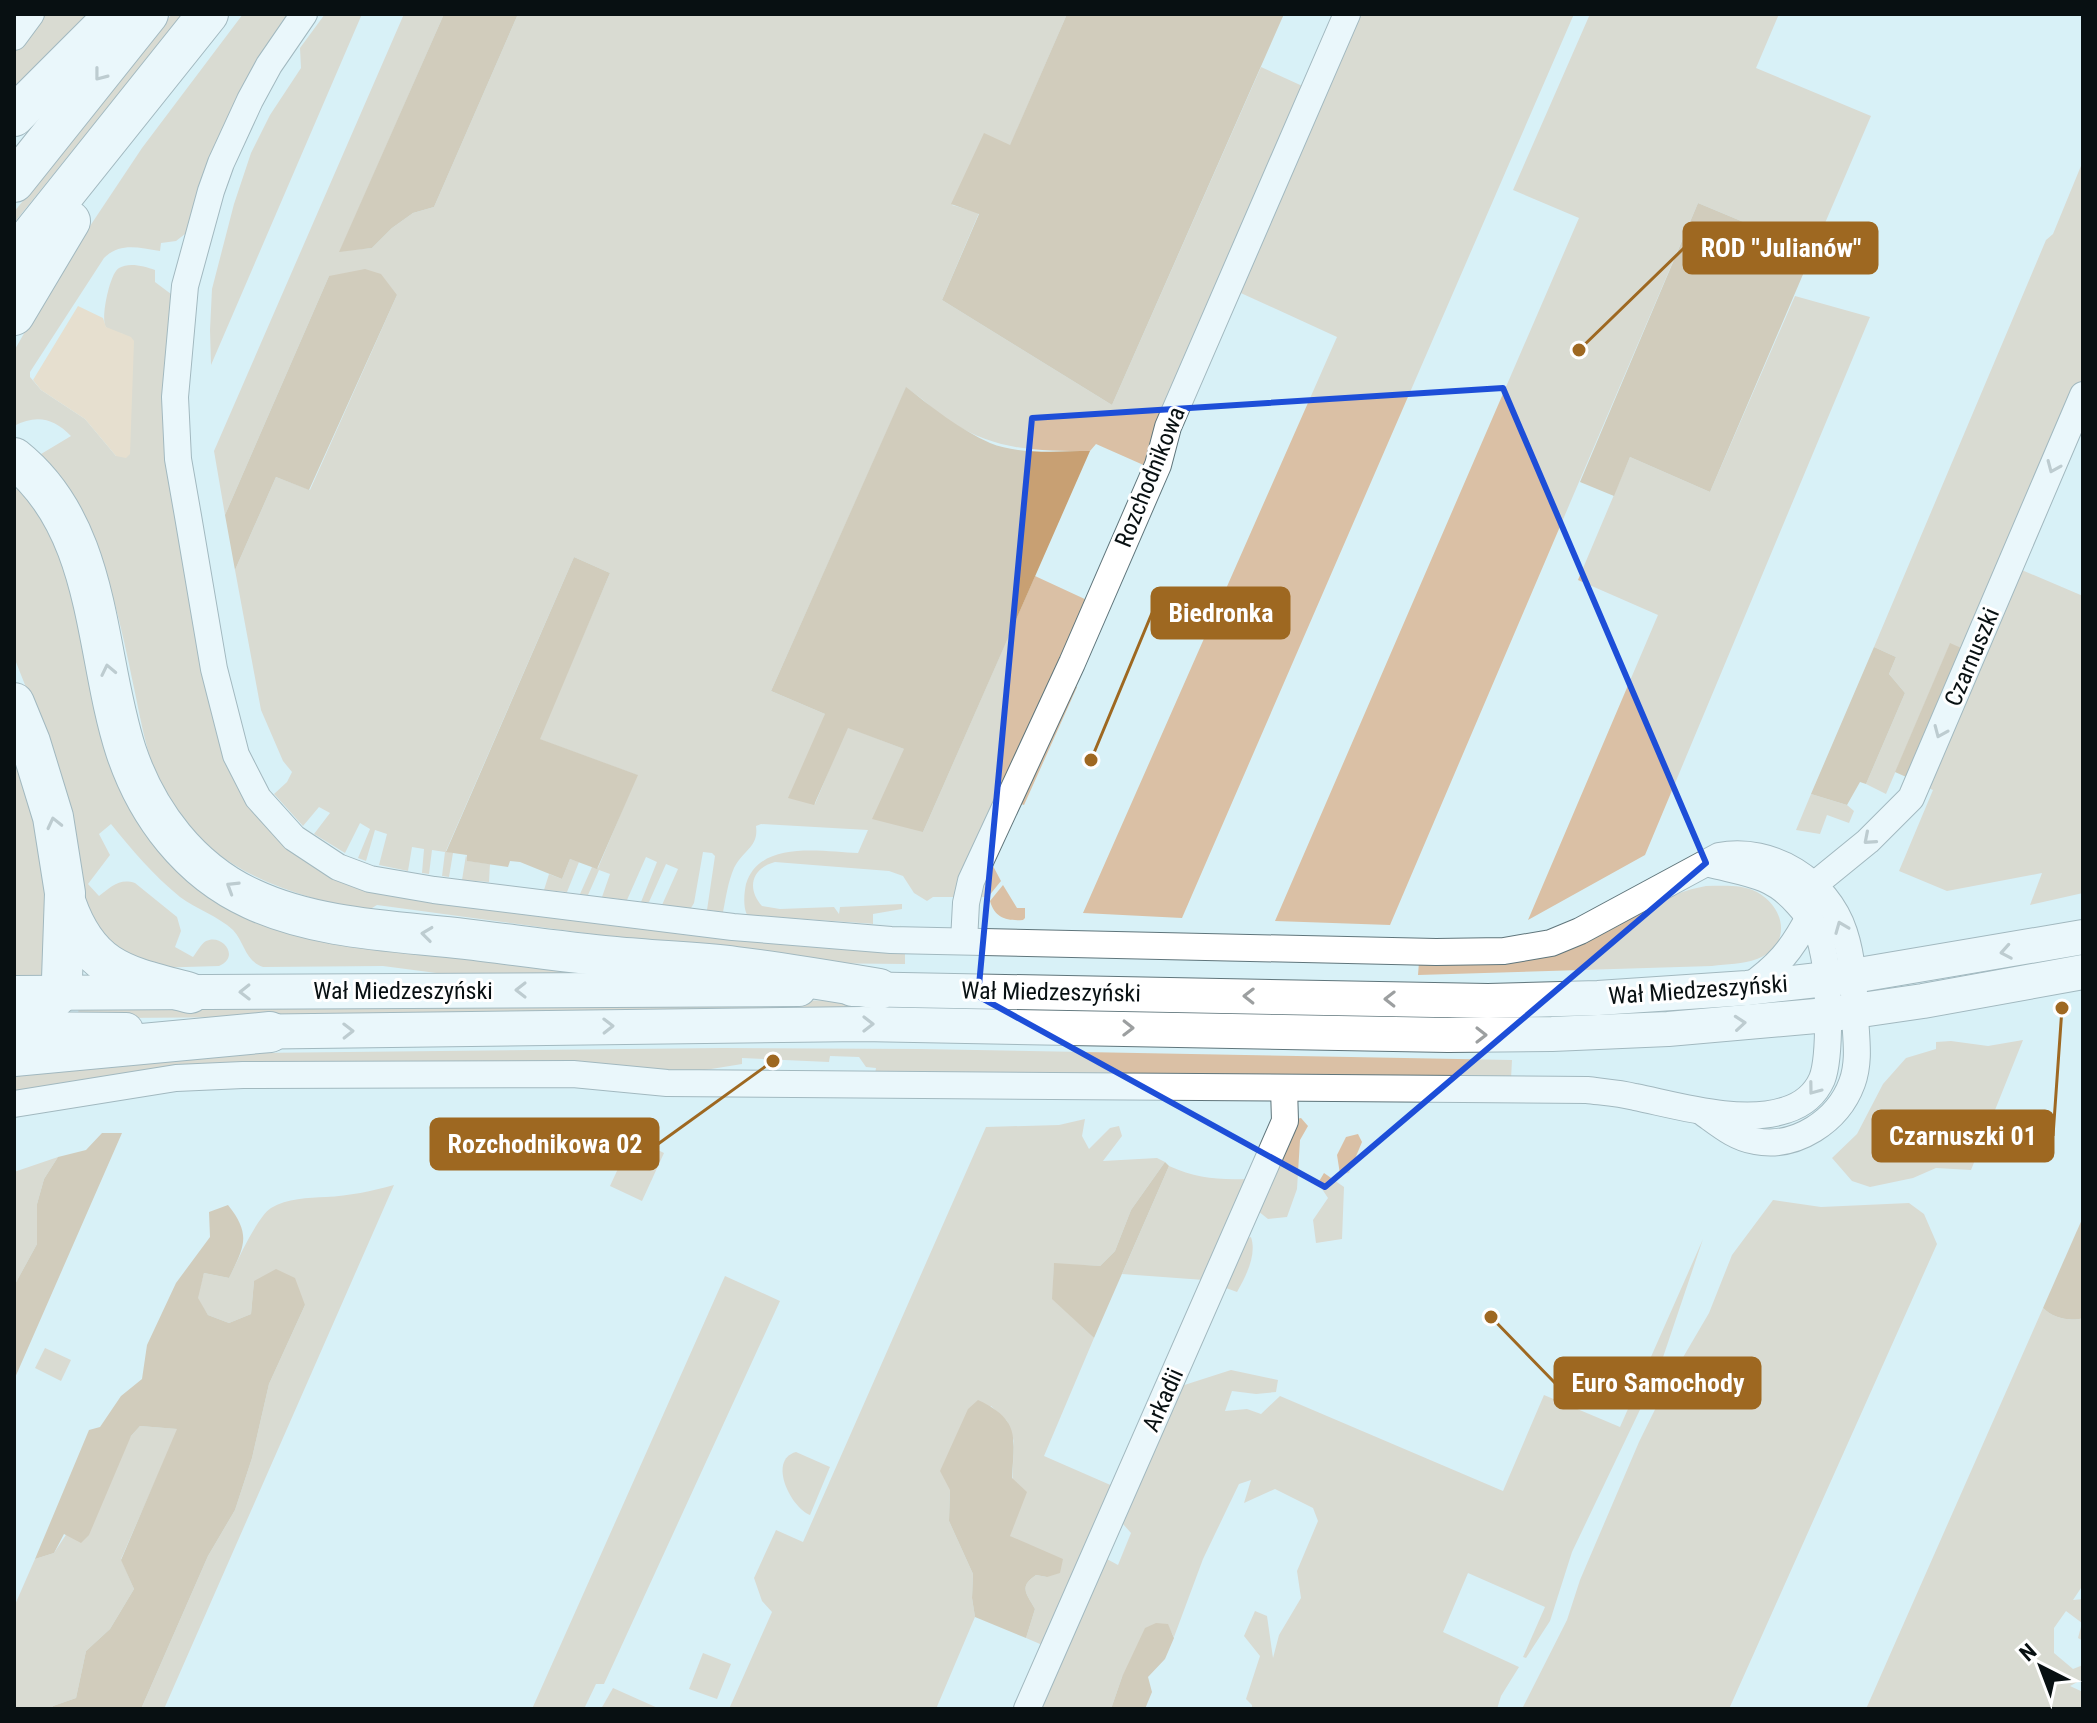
<svg xmlns="http://www.w3.org/2000/svg" width="2097" height="1723" font-family="'Roboto Condensed',sans-serif">
<style>
.green{fill:#dac0a5}
.forest{fill:#c8a073}
.water{fill:#f5cb9d}
.lines{fill:none;stroke-linecap:round;stroke-linejoin:round}
.minor-casing{stroke:#5f757b;stroke-width:28}
.major-casing{stroke:#5f757b;stroke-width:36}
.highway-casing{stroke:#5f757b;stroke-width:42}
.minor{stroke:#fff;stroke-width:26}
.major{stroke:#fff;stroke-width:34}
.highway{stroke:#fff;stroke-width:40}
.oneway{stroke:#9c9fa0}
.marked{fill:none;stroke:#1d4ed8;stroke-width:6;stroke-linejoin:round}
.labels{text-anchor:middle;dominant-baseline:central;stroke-width:6;stroke-linejoin:round;paint-order:stroke}
.street-label{font-size:24px;fill:#081012;stroke:#fff}
.leader{fill:none;stroke:#9e6821;stroke-width:3}
.callout-dot{fill:#9e6821;stroke:#fff;stroke-width:3}
.callout{fill:#9e6821;stroke:#9e6821;stroke-width:3}
.callout-label{font-size:26px;text-anchor:middle;font-weight:bold;fill:#fff}
</style>
<rect width="100%" height="100%" fill="#d8f1f7"/>
<g class="green">
<polygon points="42,14 94,14 14,95 14,51"/>
<polygon points="172,14 183,14 14,223 14,212"/>
<path d="M 243,14 L 294,14 L 185,234 L 176,241 L 161,243 L 160,251 C 138,248 121,242 104,258 L 30,372 L 30,377 L 41,390 L 85,419 L 116,456 L 123,334 C 118,333 110,332 106,327 C 100,320 110,272 119,268 C 129,262 144,266 155,270 L 155,282 L 171,294 L 173,305 L 178,526 L 215,728 C 229,782 257,822 300,857 L 905,949 L 905,964 L 806,963 L 377,905 L 367,911 C 297,897 222,874 177,814 C 150,778 143,730 134,688 C 117,604 98,520 41,454 L 71,436 C 54,418 36,414 14,426 L 14,351 L 56,277 L 142,148 Z"/>
<polygon points="325,14 362,14 211,365 210,330 212,289 234,204 251,153 270,115 301,68 300,48"/>
<path d="M 404,14 L 444,14 L 340,251 L 372,248 L 392,228 L 413,213 L 434,207 L 518,14 L 1067,14 L 1010,146 L 952,205 L 979,213 L 942,300 L 1112,405 L 1261,67 L 1309,89 L 1148,467 L 1096,444 L 1090,451 C 1037,451 997,451 951,422 C 935,412 922,397 906,388 L 771,691 L 825,714 L 815,804 L 847,727 L 904,749 L 923,832 L 1035,576 L 1089,601 L 957,897 L 933,897 L 927,901 L 914,893 L 903,876 L 889,871 L 775,862 C 752,868 746,888 762,906 L 780,909 L 834,907 L 839,914 L 840,907 L 902,904 L 902,909 L 873,914 L 873,924 L 903,926 L 747,915 C 743,906 744,894 746,884 C 760,839 823,852 858,853 L 868,830 L 761,824 L 756,826 C 759,847 743,850 734,868 C 728,882 726,897 723,912 L 707,910 L 715,856 L 712,853 L 703,852 L 694,903 L 691,908 L 662,905 L 678,869 L 666,864 L 649,902 L 641,902 L 657,862 L 646,857 L 627,900 L 602,897 L 610,874 L 599,870 L 588,895 L 580,894 L 592,867 L 598,868 L 637,775 L 539,739 L 610,573 L 574,557 L 446,851 L 453,853 L 449,877 L 442,876 L 445,852 L 432,850 L 429,874 L 422,873 L 424,849 L 412,847 L 408,871 L 379,865 L 387,834 L 375,830 L 366,861 L 358,858 L 370,829 L 360,823 L 345,853 L 314,834 L 330,813 L 319,807 L 303,826 L 274,794 L 287,782 L 292,772 L 283,761 L 261,710 L 235,570 L 276,477 L 310,490 L 397,295 L 329,276 L 225,515 L 214,451 Z"/>
<polygon points="1352,14 1574,14 1182,918 1083,913 1337,337 1232,289"/>
<polygon points="1590,14 1779,14 1756,68 1871,116 1813,251 1698,203 1390,925 1275,921 1579,218 1513,190"/>
<polygon points="2083,161 2083,376 1968,651 1950,644 1886,794 1866,784 1905,693 1889,674 1896,657 1874,647 2046,240 2053,234"/>
<polygon points="1795,296 1870,317 1645,855 1528,920 1658,615 1578,580 1630,457 1710,492"/>
<path d="M 19,487 L 41,515 L 56,544 L 192,881 L 635,975 L 444,974 L 383,966 L 263,967 C 245,961 245,943 233,930 C 218,916 196,909 180,897 C 153,875 132,850 111,824 L 99,834 L 110,855 L 88,884 L 99,896 C 111,887 119,878 135,883 L 177,917 L 181,931 L 175,947 L 193,957 C 197,952 201,944 206,941 C 222,933 241,957 219,966 L 151,968 L 137,965 L 85,918 L 49,746 L 14,657 L 14,492 Z"/>
<polygon points="2017,568 2083,596 2083,893 2030,905 2042,873 1947,891 1899,871 1933,790 1926,787"/>
<polygon points="1073,685 1077,687 1024,805 1021,804 993,866 1001,881 988,897 981,897 987,878 985,872"/>
<polygon points="14,753 41,847 49,897 42,978 14,979"/>
<polygon points="1811,794 1847,805 1854,811 1849,823 1827,815 1820,834 1796,830"/>
<polygon points="466,855 468,861 490,864 489,882 462,880"/>
<polygon points="570,859 579,862 567,892 544,890 549,874 562,879"/>
<path d="M 1003,885 L 1017,908 L 1025,908 L 1025,918 L 1023,920 C 1006,921 995,918 990,901 Z"/>
<path d="M 1706,886 C 1722,886 1742,884 1757,892 C 1786,908 1792,946 1757,959 C 1743,964 1727,964 1712,966 L 1418,975 L 1419,962 C 1458,961 1512,967 1549,955 C 1568,949 1588,941 1606,932 C 1645,914 1661,894 1706,886 Z"/>
<polygon points="905,1000 905,1012 119,1018 78,1015 79,1005"/>
<polygon points="2023,1040 1971,1170 1936,1168 1913,1178 1870,1187 1852,1181 1832,1158 1857,1134 1883,1084 1906,1058 1936,1049 1936,1042 1951,1041 1988,1046"/>
<polygon points="723,1048 920,1049 1512,1060 1511,1079 875,1074 876,1068 866,1067 859,1057 830,1056 829,1062 742,1058 742,1064 705,1070 14,1093 14,1068 170,1054"/>
<polygon points="1301,1118 1308,1126 1300,1140 1297,1189 1287,1217 1268,1219 1258,1211 1292,1120"/>
<path d="M 1085,1119 L 1082,1136 L 1089,1149 L 1110,1128 L 1119,1126 L 1122,1136 L 1103,1161 L 1157,1158 L 1165,1162 L 1131,1210 L 1115,1251 L 1100,1266 L 1054,1264 L 1053,1299 L 1094,1338 L 1044,1456 L 1115,1487 L 1047,1647 L 1026,1638 L 1035,1609 C 1027,1594 1018,1587 1036,1575 L 1047,1577 L 1010,1536 L 1014,1441 L 1007,1421 L 991,1406 L 950,1490 L 949,1521 L 973,1574 L 972,1598 L 975,1617 L 936,1709 L 729,1709 L 772,1612 L 762,1601 L 754,1578 L 776,1530 L 803,1542 L 986,1127 L 1059,1125 Z"/>
<polygon points="1358,1134 1362,1142 1349,1173 1340,1174 1337,1155 1346,1137"/>
<polygon points="658,1150 664,1153 642,1201 610,1186 622,1160 634,1165 639,1152 651,1158"/>
<polygon points="58,1157 44,1179 37,1204 37,1244 14,1286 14,1172"/>
<path d="M 1169,1166 C 1196,1178 1217,1180 1246,1179 L 1204,1280 L 1122,1274 Z"/>
<polygon points="1324,1173 1344,1187 1342,1239 1316,1243 1313,1220 1328,1198 1318,1183"/>
<path d="M 394,1185 L 164,1709 L 141,1709 L 208,1556 L 235,1510 L 252,1458 L 269,1384 L 305,1305 L 254,1281 L 251,1314 L 229,1323 L 208,1315 L 197,1298 L 204,1273 L 229,1278 C 237,1262 257,1217 271,1208 C 287,1198 308,1198 326,1197 C 349,1196 372,1191 394,1185 Z"/>
<polygon points="1773,1200 1821,1207 1909,1203 1924,1214 1937,1244 1729,1709 1522,1709 1567,1620 1580,1580 1639,1442 1668,1383 1709,1313 1732,1255"/>
<path d="M 1251,1237 C 1257,1255 1246,1276 1237,1292 L 1226,1288 L 1243,1240 Z"/>
<polygon points="1703,1239 1658,1372 1572,1552 1550,1621 1526,1658 1523,1657 1545,1607 1468,1573 1443,1632 1519,1667 1501,1696 1497,1709 1252,1709 1252,1705 1246,1699 1260,1656 1244,1636 1255,1611 1267,1616 1273,1658 1279,1635 1301,1598 1297,1571 1318,1521 1313,1508 1275,1489 1244,1503 1251,1480 1239,1484 1203,1559 1174,1637 1167,1624 1122,1677 1111,1709 1036,1709 1105,1558 1118,1565 1131,1533 1123,1524 1124,1504 1175,1388 1231,1370 1278,1380 1276,1392 1256,1394 1232,1391 1225,1411 1247,1409 1261,1414 1280,1396 1503,1491 1544,1395 1620,1427"/>
<polygon points="725,1276 780,1301 604,1684 596,1684 584,1709 532,1709"/>
<path d="M 2043,1308 C 2053,1318 2070,1322 2083,1318 L 2083,1585 L 2073,1600 L 2083,1599 L 2083,1641 L 2078,1638 L 2082,1623 L 2066,1611 L 2054,1628 L 2054,1653 L 2073,1669 L 2083,1665 L 2083,1679 L 2070,1686 L 2083,1692 L 2083,1709 L 1866,1709 Z"/>
<polygon points="45,1348 71,1360 61,1381 35,1368"/>
<polygon points="140,1426 178,1429 121,1559 134,1589 110,1629 86,1651 76,1698 53,1706 51,1709 14,1709 14,1607 35,1559 54,1553 131,1436"/>
<path d="M 796,1452 L 830,1467 L 810,1515 C 791,1508 767,1460 796,1452 Z"/>
<polygon points="703,1653 731,1664 717,1699 689,1689"/>
<polygon points="613,1688 660,1709 601,1709"/>
</g>
<g class="forest">
<polygon points="444,14 518,14 434,207 413,213 392,228 372,248 339,252"/>
<polygon points="1067,14 1284,14 1112,405 942,300 979,214 951,204 984,133 1010,145"/>
<polygon points="1698,203 1813,251 1710,492 1630,457 1614,496 1580,482"/>
<polygon points="365,269 381,274 397,295 309,490 276,477 235,570 225,515 329,276"/>
<path d="M 906,387 C 933,408 959,429 990,443 C 1020,455 1058,451 1090,451 L 923,832 L 872,819 L 904,749 L 848,728 L 814,805 L 788,798 L 825,714 L 771,691 Z"/>
<polygon points="574,557 610,573 540,739 638,775 597,869 570,859 562,879 520,862 510,861 508,867 467,861 467,855 446,852"/>
<polygon points="1950,643 1968,651 1913,780 1895,772"/>
<polygon points="1874,647 1896,657 1889,674 1905,693 1866,784 1860,782 1847,805 1811,794"/>
<polygon points="102,1133 122,1133 14,1380 14,1286 37,1244 37,1204 44,1179 58,1157 86,1150"/>
<polygon points="1165,1162 1169,1166 1094,1338 1052,1299 1054,1263 1100,1266 1115,1251 1131,1210"/>
<path d="M 228,1205 C 252,1235 244,1247 229,1278 L 204,1273 L 198,1298 L 208,1315 L 229,1323 L 251,1314 L 254,1281 L 276,1269 L 295,1278 L 305,1305 L 269,1384 L 252,1458 L 235,1510 L 208,1556 L 141,1709 L 51,1709 L 53,1706 L 76,1698 L 86,1651 L 110,1629 L 134,1589 L 121,1560 L 177,1429 L 140,1426 L 131,1436 L 89,1535 L 81,1543 L 64,1534 L 54,1553 L 35,1559 L 89,1430 L 100,1427 L 121,1396 L 142,1379 L 147,1345 L 176,1283 L 210,1237 L 209,1212 Z"/>
<path d="M 2083,1217 L 2083,1318 C 2070,1322 2053,1318 2043,1308 Z"/>
<path d="M 978,1400 C 1021,1420 1014,1438 1012,1478 L 1027,1492 L 1010,1536 L 1063,1559 L 1060,1573 L 1047,1577 L 1036,1575 C 1018,1587 1027,1594 1035,1609 L 1026,1638 L 975,1617 L 972,1598 L 973,1574 L 949,1521 L 950,1490 L 940,1471 L 968,1409 Z"/>
<polygon points="1156,1623 1168,1624 1174,1638 1165,1659 1148,1677 1152,1692 1145,1709 1111,1709 1122,1677 1145,1628"/>
</g>
<polygon class="water" points="78,306 103,318 106,327 131,337 134,341 130,454 126,458 116,456 85,419 41,390 33,380"/>
<g class="lines">
<defs>
<g id="minor">
<path d="M 304,14 L 269,65 L 250,100 L 221,163 L 211,191 L 185,286 L 175,397 L 178,459 L 188,516 L 214,669 L 236,755 L 258,798 L 294,838 L 338,867 L 370,879 L 434,890 L 733,927 L 891,940 L 1436,952 L 1504,951 L 1551,943 L 1580,931 L 1719,856 C 1772,846 1827,881 1844,932 C 1853,959 1854,988 1855,1016 C 1856,1039 1860,1061 1852,1083 C 1838,1121 1796,1149 1755,1141 C 1735,1138 1719,1124 1702,1112"/>
<polyline points="14,37 31,14"/>
<polyline points="1814,885 1868,841 1911,798 2083,395"/>
<polyline points="964,941 966,903 971,881 1072,663 1158,465 1168,427 1347,14"/>
<path d="M 1747,988 C 1778,966 1791,951 1809,917"/>
<path d="M 14,1104 L 176,1078 L 243,1075 L 573,1074 L 667,1083 L 1587,1090 C 1603,1092 1619,1093 1635,1097 C 1679,1106 1742,1125 1786,1110 C 1802,1105 1815,1095 1822,1079 C 1831,1056 1829,976 1823,951 C 1820,933 1809,916 1797,903 C 1772,874 1745,873 1710,864"/>
<polyline points="1027,1709 1285,1121 1284,1088"/>
</g>
<g id="major">
<polyline points="852,989 1488,1001 1598,998 1747,988 1853,976 2083,937"/>
<polyline points="14,993 799,989"/>
<polyline points="14,1029 126,1030"/>
<polyline points="242,1032 862,1024 1448,1035 1552,1034 1668,1029 1827,1015 1923,1001 2083,972"/>
</g>
<g id="highway">
<polyline points="14,116 116,14"/>
<polyline points="14,182 148,14"/>
<polyline points="14,257 208,14"/>
<polyline points="14,315 70,221"/>
<path d="M 14,458 C 103,529 94,653 126,751 C 147,814 190,871 252,899 C 316,929 395,931 465,939 C 515,945 565,952 615,957 C 655,961 696,962 736,967 C 784,973 831,981 879,989"/>
<polyline points="14,703 30,742 53,817 65,893 62,979 59,993 46,1006 14,1023"/>
<path d="M 66,904 C 90,972 127,976 190,993"/>
<polyline points="14,1056 270,1032"/>
</g>
</defs>
<use href="#minor" class="minor-casing"/>
<use href="#major" class="major-casing"/>
<use href="#highway" class="highway-casing"/>
<use href="#minor" class="minor"/>
<use href="#major" class="major"/>
<use href="#highway" class="highway"/>
</g>
<defs><path id="oneway-chevron" d="M-2-3.5L2.5 0L-2 3.5" fill="none" stroke-width="1.6" stroke-linecap="round" stroke-linejoin="round" transform="scale(2)"/></defs>
<g class="oneway">
<use href="#oneway-chevron" transform="translate(100 75) rotate(128)"/>
<use href="#oneway-chevron" transform="translate(2053 467) rotate(113)"/>
<use href="#oneway-chevron" transform="translate(108 670) rotate(-102)"/>
<use href="#oneway-chevron" transform="translate(1940 732) rotate(113)"/>
<use href="#oneway-chevron" transform="translate(54 823) rotate(-103)"/>
<use href="#oneway-chevron" transform="translate(1869 839) rotate(139)"/>
<use href="#oneway-chevron" transform="translate(232 887) rotate(-148)"/>
<use href="#oneway-chevron" transform="translate(1841 927) rotate(-112)"/>
<use href="#oneway-chevron" transform="translate(427 934) rotate(-173)"/>
<use href="#oneway-chevron" transform="translate(2006 952) rotate(170)"/>
<use href="#oneway-chevron" transform="translate(521 990) rotate(180)"/>
<use href="#oneway-chevron" transform="translate(245 992) rotate(179)"/>
<use href="#oneway-chevron" transform="translate(1249 996) rotate(-179)"/>
<use href="#oneway-chevron" transform="translate(1390 999) rotate(-179)"/>
<use href="#oneway-chevron" transform="translate(1740 1023) rotate(-5)"/>
<use href="#oneway-chevron" transform="translate(868 1024)"/>
<use href="#oneway-chevron" transform="translate(608 1026) rotate(-1)"/>
<use href="#oneway-chevron" transform="translate(1128 1028) rotate(1)"/>
<use href="#oneway-chevron" transform="translate(348 1031) rotate(-1)"/>
<use href="#oneway-chevron" transform="translate(1481 1035)"/>
<use href="#oneway-chevron" transform="translate(1814 1089) rotate(127)"/>
</g>
<path d="M0 0H2097V1723H0ZM 1503,388 L 1706,863 L 1325,1187 L 978,996 L 1032,418 Z" fill="#d8f1f7" fill-opacity=".55" fill-rule="evenodd"/>
<path class="marked" d="M 1503,388 L 1706,863 L 1325,1187 L 978,996 L 1032,418 Z"/>
<g class="labels">
<g class="street-label">
<text transform="translate(1150 477) rotate(-68)">Rozchodnikowa</text>
<text transform="translate(1972 657) rotate(-67)">Czarnuszki</text>
<text transform="translate(1698 990) rotate(-4)">Wał Miedzeszyński</text>
<text x="403" y="991">Wał Miedzeszyński</text>
<text transform="translate(1051 992) rotate(1)">Wał Miedzeszyński</text>
<text transform="translate(1163 1400) rotate(-66)">Arkadii</text>
</g>
</g>
<path class="leader" d="M1579 350L1684 248M1091 760L1152 613M2062 1008L2053 1136M773 1061L658 1144M1491 1317L1555 1383"/>
<g class="callout-dot">
<circle cx="1579" cy="350" r="8"/>
<circle cx="1091" cy="760" r="8"/>
<circle cx="2062" cy="1008" r="8"/>
<circle cx="773" cy="1061" r="8"/>
<circle cx="1491" cy="1317" r="8"/>
</g>
<g class="callout">
<rect x="1684" y="223" width="193" height="50" rx="8"/>
<rect x="1152" y="588" width="137" height="50" rx="8"/>
<rect x="1873" y="1111" width="180" height="50" rx="8"/>
<rect x="431" y="1119" width="227" height="50" rx="8"/>
<rect x="1555" y="1358" width="205" height="50" rx="8"/>
</g>
<g class="callout-label">
<text x="1781" y="257">ROD "Julianów"</text>
<text x="1221" y="622">Biedronka</text>
<text x="1963" y="1145">Czarnuszki 01</text>
<text x="545" y="1153">Rozchodnikowa 02</text>
<text x="1658" y="1392">Euro Samochody</text>
</g>
<rect width="2097" height="1723" fill="none" stroke="#081012" stroke-width="32"/>
<g transform="translate(2041 1667) rotate(318)" stroke="#ffffff" stroke-width="6" paint-order="stroke">
<path d="M0-6L14 30L0 20L-14 30Z" fill="#081012"/>
<text y="-12" font-size="22" font-weight="bold" text-anchor="middle" fill="#081012">N</text>
</g>
</svg>
